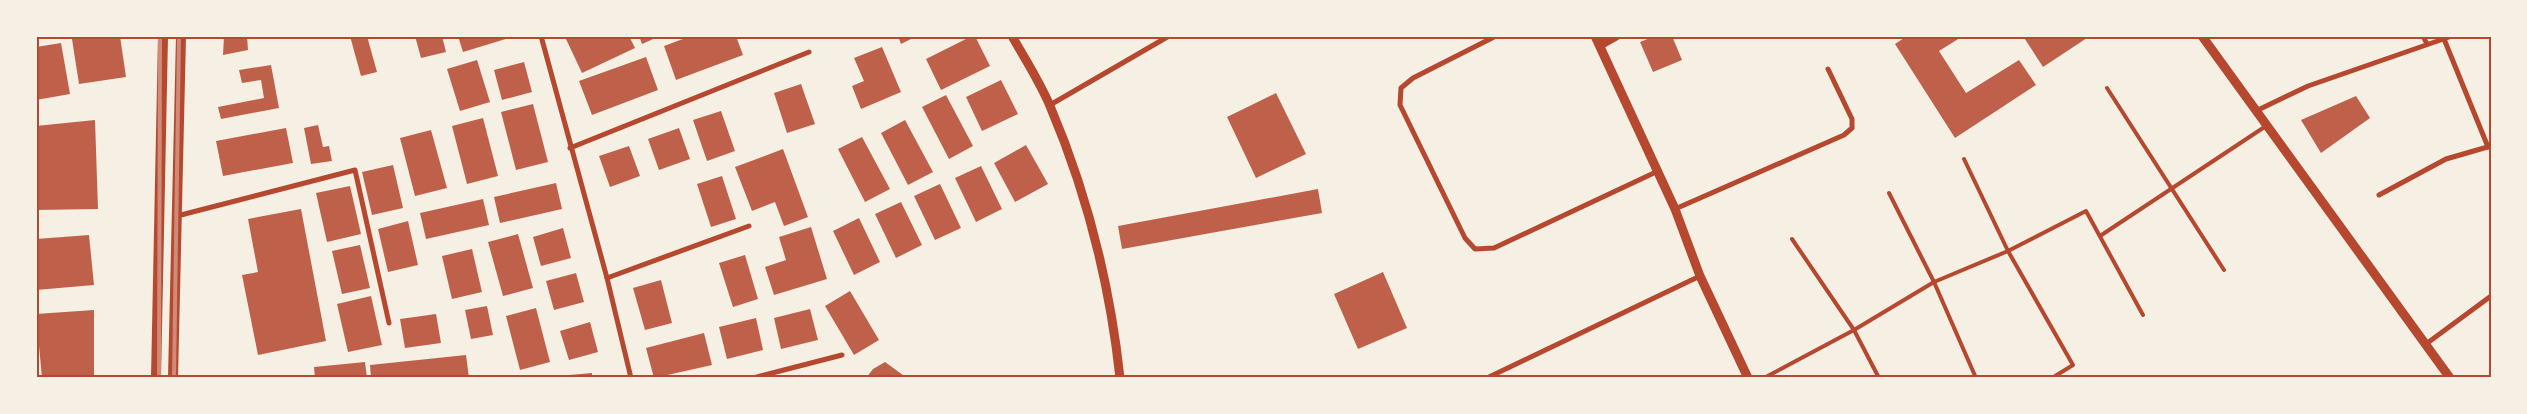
<svg xmlns="http://www.w3.org/2000/svg" width="2527" height="414" font-family="Inter,sans-serif">
<style>
.building{fill:#bf614a}
.lines{fill:none;stroke-linecap:round;stroke-linejoin:round}
.service{stroke:#b5482f;stroke-width:4}
.minor{stroke:#b5482f;stroke-width:5}
.tertiary{stroke:#b5482f;stroke-width:9}
.secondary{stroke:#b5482f;stroke-width:10}
.rail{stroke:#cf8b77;stroke-width:4}
.neatline{fill:none;stroke:#b5482f;stroke-width:2}
</style>
<rect width="100%" height="100%" fill="#f6efe4"/>
<g class="building">
<polygon points="92,36 120,36 126,77 79,84 72,39"/>
<polygon points="224,36 247,36 248,50 223,55"/>
<polygon points="350,36 367,36 377,72 361,76"/>
<polygon points="415,36 442,36 446,52 421,58"/>
<polygon points="458,36 509,36 509,38 463,52"/>
<polygon points="572,36 629,36 635,48 582,73 566,39"/>
<polygon points="639,36 660,36 642,44"/>
<polygon points="691,36 736,36 743,55 676,80 664,46"/>
<polygon points="898,36 917,36 901,44"/>
<polygon points="972,36 975,36 990,66 941,90 926,59"/>
<polygon points="1655,36 1672,36 1682,60 1653,72 1640,42"/>
<polygon points="1907,36 1963,36 1939,51 1966,93 2019,60 2036,85 1955,138 1895,44"/>
<polygon points="2023,36 2090,36 2043,67"/>
<polygon points="61,43 70,94 36,100 36,47"/>
<polygon points="882,47 901,92 861,109 852,86 864,81 854,58"/>
<polygon points="646,57 658,90 592,115 579,81"/>
<polygon points="477,60 490,102 460,111 447,69"/>
<polygon points="524,62 532,92 502,100 494,70"/>
<polygon points="271,65 279,108 221,119 218,107 264,98 261,80 242,83 239,70"/>
<polygon points="1001,80 1018,114 982,131 966,97"/>
<polygon points="801,84 815,124 787,133 774,93"/>
<polygon points="1276,93 1306,154 1256,178 1227,117"/>
<polygon points="946,95 973,146 949,159 922,107"/>
<polygon points="2356,96 2370,118 2321,153 2301,120"/>
<polygon points="533,104 548,162 516,170 501,112"/>
<polygon points="721,111 735,151 707,161 693,120"/>
<polygon points="483,118 498,176 467,184 452,126"/>
<polygon points="95,120 98,209 36,210 36,126"/>
<polygon points="905,120 933,172 908,185 881,133"/>
<polygon points="318,125 323,147 329,146 332,161 311,164 304,128"/>
<polygon points="286,128 293,163 223,176 216,141"/>
<polygon points="679,128 690,159 659,170 648,139"/>
<polygon points="431,130 447,188 415,196 400,138"/>
<polygon points="862,137 890,189 865,202 838,149"/>
<polygon points="1026,145 1048,184 1015,202 994,163"/>
<polygon points="629,146 640,176 610,187 599,156"/>
<polygon points="783,149 808,217 784,226 775,202 752,211 735,167"/>
<polygon points="393,165 403,208 372,215 362,172"/>
<polygon points="981,166 1002,209 976,222 955,178"/>
<polygon points="722,176 736,219 711,227 697,184"/>
<polygon points="556,183 562,209 500,223 494,197"/>
<polygon points="940,184 961,228 935,240 914,196"/>
<polygon points="350,186 361,234 327,242 316,193"/>
<polygon points="1318,189 1322,213 1122,249 1118,226"/>
<polygon points="483,199 489,225 426,239 420,213"/>
<polygon points="901,202 922,245 896,258 875,214"/>
<polygon points="301,209 326,341 258,355 242,275 258,272 248,219"/>
<polygon points="859,218 880,262 854,275 833,231"/>
<polygon points="408,221 418,265 388,272 378,229"/>
<polygon points="811,227 827,279 774,295 765,267 786,260 779,237"/>
<polygon points="563,228 571,258 541,266 533,237"/>
<polygon points="518,234 533,288 503,296 488,242"/>
<polygon points="89,235 94,285 36,290 36,239"/>
<polygon points="360,245 370,288 342,294 332,251"/>
<polygon points="472,249 482,292 452,299 442,256"/>
<polygon points="745,255 758,299 733,307 719,263"/>
<polygon points="1383,272 1407,328 1358,349 1334,294"/>
<polygon points="576,273 584,302 554,310 546,281"/>
<polygon points="661,280 672,323 645,330 633,288"/>
<polygon points="850,291 879,340 854,355 825,306"/>
<polygon points="371,296 382,345 348,352 337,304"/>
<polygon points="487,306 493,335 471,339 465,310"/>
<polygon points="536,308 550,362 520,370 506,316"/>
<polygon points="810,309 818,340 781,349 774,318"/>
<polygon points="94,310 94,378 42,378 36,314"/>
<polygon points="436,314 441,343 405,348 400,319"/>
<polygon points="756,318 763,350 727,359 719,327"/>
<polygon points="590,322 598,352 569,360 560,331"/>
<polygon points="704,333 712,365 654,378 646,348"/>
<polygon points="466,355 469,378 371,378 370,365"/>
<polygon points="365,362 367,378 315,378 314,367"/>
<polygon points="885,362 907,378 866,378 873,369"/>
<polygon points="592,373 592,378 558,378 558,376"/>
</g>
<g class="lines">
<g class="service">
<polyline points="2107,88 2224,270"/>
<polyline points="1964,159 2008,251 2073,365 2052,378"/>
<polyline points="1889,193 1934,282 1976,378"/>
<polyline points="2100,236 2266,126"/>
<polyline points="1792,239 1854,330 1879,378"/>
<polyline points="1764,378 1854,330 1934,282 2008,251 2086,211 2143,315"/>
</g>
<g class="minor">
<polyline points="541,36 607,278 631,378"/>
<polyline points="1496,36 1413,78 1401,88 1400,105 1465,238 1475,249 1494,248 1656,172"/>
<polyline points="2423,36 2427,44"/>
<polyline points="2444,39 2488,147"/>
<polyline points="1050,105 1169,36"/>
<polyline points="2258,110 2308,86 2452,36"/>
<polyline points="570,148 809,52"/>
<polyline points="2379,195 2446,159 2491,146"/>
<polyline points="1675,209 1844,135 1852,128 1852,119 1828,69"/>
<polyline points="177,216 355,170 389,323"/>
<polyline points="607,278 749,226"/>
<polyline points="2426,344 2491,296"/>
<polyline points="1489,377 1700,276"/>
<polyline points="753,378 842,355"/>
</g>
<g class="tertiary">
<path d="M 1012,36 C 1025,59 1040,82 1050,106 C 1087,193 1110,285 1120,378"/>
<polyline points="1595,36 1675,209 1700,276 1748,378"/>
<polyline points="2202,36 2450,378"/>
<polyline points="1600,45 1616,36"/>
</g>
<g class="secondary">
<polyline points="156,378 163,36"/>
<polyline points="173,378 181,36"/>
</g>
<g class="rail">
<polyline points="159,378 160,36"/>
<polyline points="174,378 179,36"/>
</g>
</g>
<rect width="2527" height="414" fill="none" stroke="#f6efe4" stroke-width="75"/>
<rect x="38" y="38" width="2452" height="338" class="neatline"/>
</svg>
